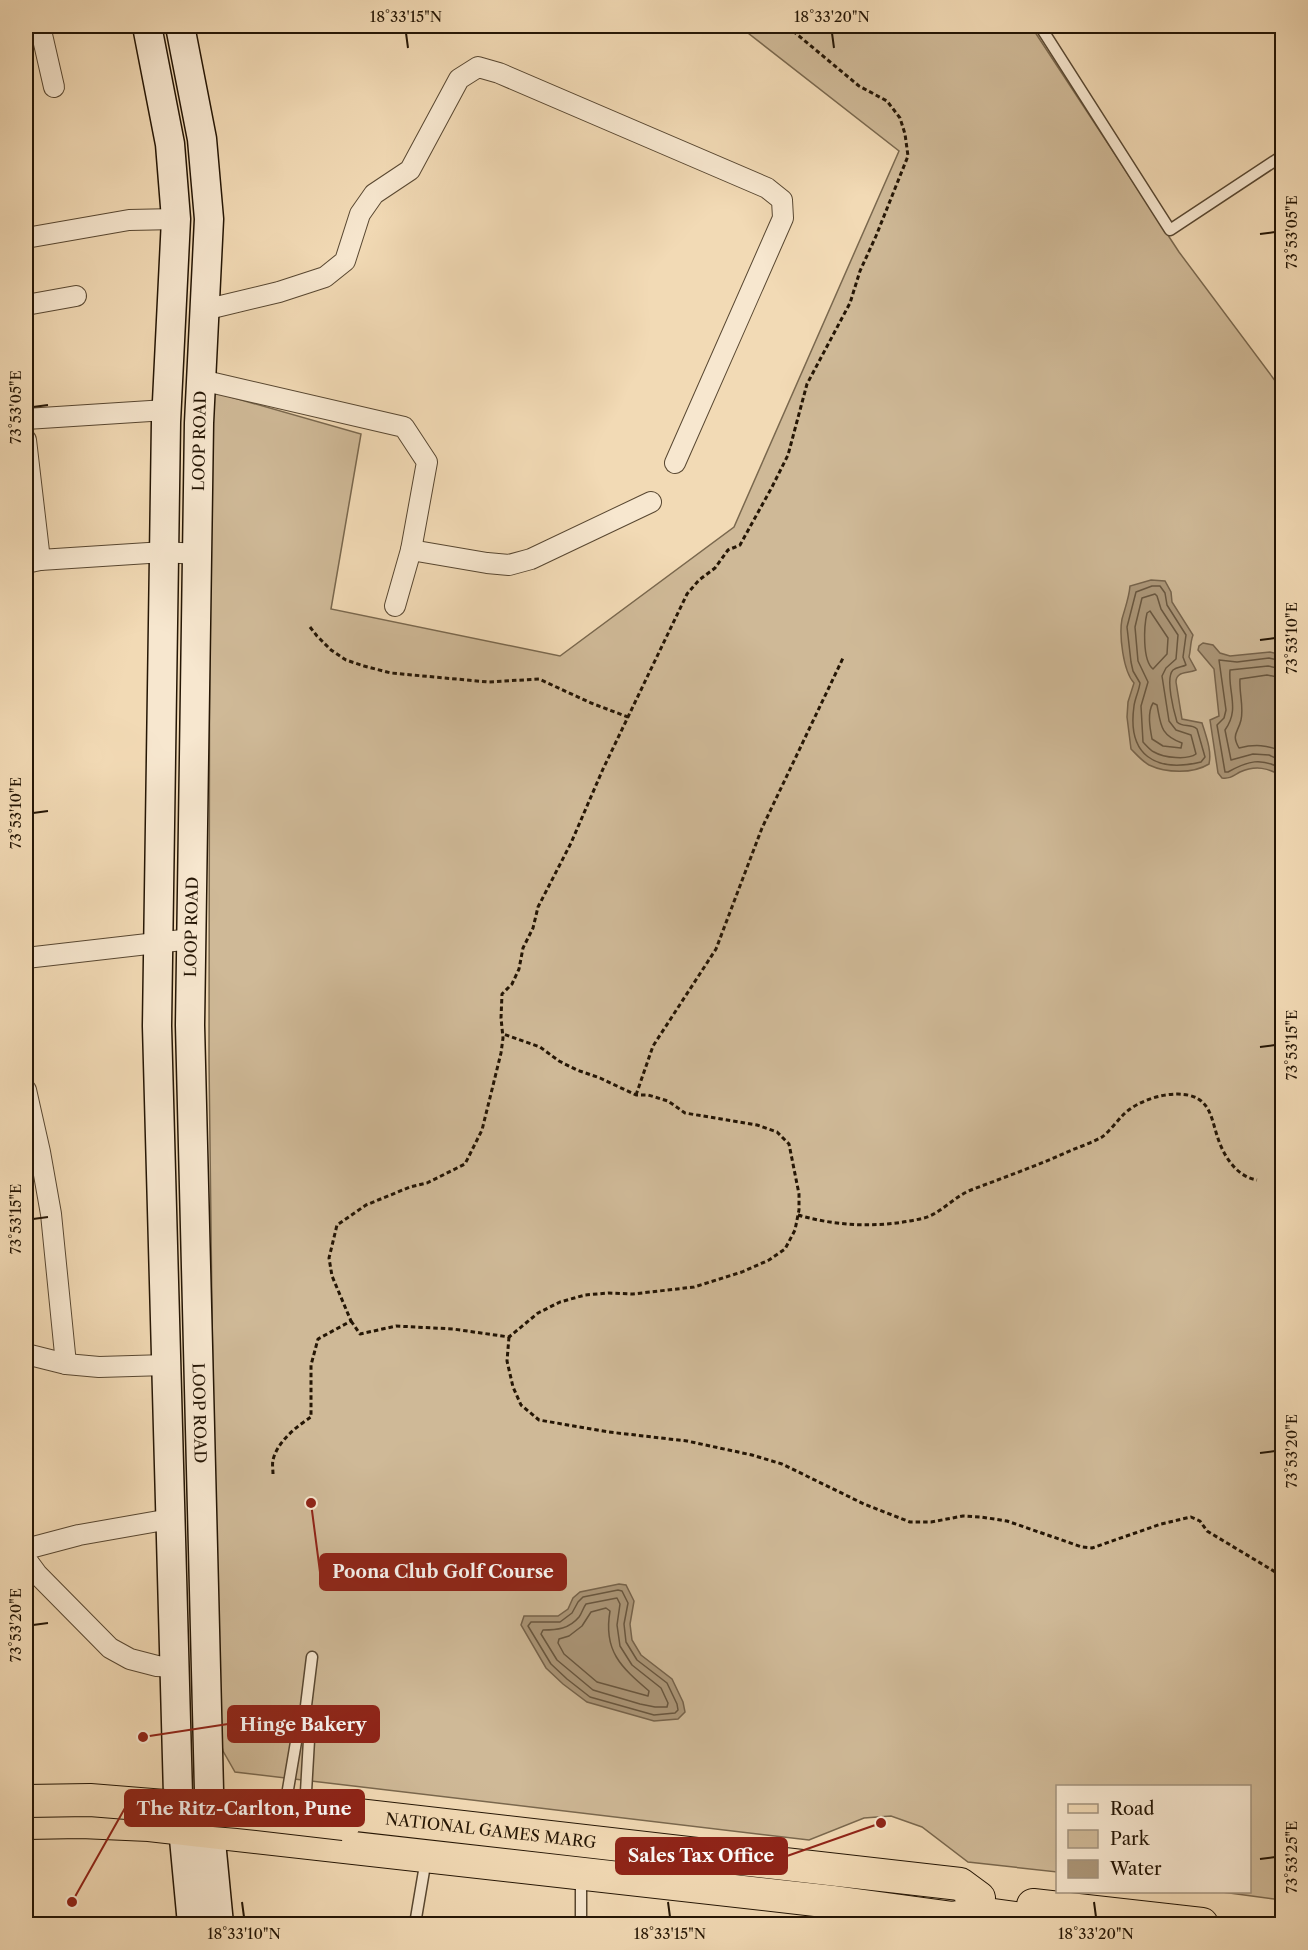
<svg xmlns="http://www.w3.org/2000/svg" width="1308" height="1950" font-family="'Libre Caslon Text',serif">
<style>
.green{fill:#cfb997;stroke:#7a684e;stroke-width:1.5}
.water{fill:#ac9779;stroke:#76634b;stroke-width:1.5}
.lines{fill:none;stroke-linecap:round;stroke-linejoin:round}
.shore{stroke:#68563f;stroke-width:1.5}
.lane-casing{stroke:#584731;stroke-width:13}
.street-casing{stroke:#584731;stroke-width:22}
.secondary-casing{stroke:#251605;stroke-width:31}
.primary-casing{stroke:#251605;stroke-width:34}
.path{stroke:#251605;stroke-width:3;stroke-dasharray:4.5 3;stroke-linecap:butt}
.lane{stroke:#f7e7cf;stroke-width:10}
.street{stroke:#f7e7cf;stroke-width:20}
.secondary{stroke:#f7e7cf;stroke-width:28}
.primary{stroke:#f2dab5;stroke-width:32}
.primary-bridge-casing{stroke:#251605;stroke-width:34;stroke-linecap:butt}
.primary-bridge{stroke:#f2dab5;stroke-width:32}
.ticks{fill:none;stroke:#251605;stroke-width:2}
.labels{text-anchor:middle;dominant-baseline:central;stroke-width:4.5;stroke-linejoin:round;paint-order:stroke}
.street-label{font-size:16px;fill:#251605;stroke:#f7e7cf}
.leader{fill:none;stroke:#8f2418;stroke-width:2}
.callout-dot{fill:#8f2418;stroke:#f7e7cf;stroke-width:2}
.callout{fill:#8f2418;stroke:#8f2418;stroke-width:2}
.callout-label{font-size:18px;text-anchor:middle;font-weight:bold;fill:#fff}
.neatline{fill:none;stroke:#251605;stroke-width:2}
.ticks-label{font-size:15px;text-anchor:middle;fill:#251605}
</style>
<rect width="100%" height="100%" fill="#f2dab5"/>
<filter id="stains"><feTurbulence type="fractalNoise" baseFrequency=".00333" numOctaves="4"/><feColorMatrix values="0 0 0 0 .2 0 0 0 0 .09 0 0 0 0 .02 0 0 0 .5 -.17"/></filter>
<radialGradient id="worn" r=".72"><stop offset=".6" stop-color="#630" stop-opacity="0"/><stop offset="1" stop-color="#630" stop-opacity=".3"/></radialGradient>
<polygon class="green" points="739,26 1031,26 1179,252 1282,390 1282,1900 1222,1892 1250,1892 1250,1786 1058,1786 1057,1872 968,1862 922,1827 891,1816 864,1818 809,1840 235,1772 223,1751 217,1727 209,1060 210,391 361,434 331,609 560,656 734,527 899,151"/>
<g class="water">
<path d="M 1151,580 L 1165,581 L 1171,592 L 1172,602 L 1193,635 C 1190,643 1191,649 1189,657 L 1196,670 C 1187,674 1176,671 1176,682 L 1182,719 L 1202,723 C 1206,736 1212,751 1209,764 C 1193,774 1166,773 1149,765 C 1142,761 1137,755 1131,749 L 1127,717 L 1128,702 L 1134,683 C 1123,671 1119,635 1122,619 C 1125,608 1129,598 1130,586 Z"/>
<path d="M 1203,643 L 1213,645 L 1220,653 L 1230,656 L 1270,652 L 1282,655 L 1282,776 C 1268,768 1256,765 1240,772 C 1233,776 1230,779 1222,778 L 1218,773 L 1210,720 L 1219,716 L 1214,669 L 1198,650 L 1199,646 Z"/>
<polygon points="619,1584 626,1585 634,1601 630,1624 632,1640 641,1655 672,1679 683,1702 685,1712 678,1719 654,1721 587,1702 563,1684 546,1668 521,1625 524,1616 558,1616 568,1609 573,1598 580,1592"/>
</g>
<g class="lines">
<g class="shore">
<path d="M 1152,586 L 1160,586 L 1165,593 L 1167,605 L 1186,635 L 1183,657 L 1186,665 C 1182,667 1177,667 1173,670 C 1165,678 1174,712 1177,722 C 1183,728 1191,723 1197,729 L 1205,757 L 1201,762 C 1155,773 1127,755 1134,706 C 1135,698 1139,691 1140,683 L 1133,671 L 1131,662 L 1127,627 L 1136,592 Z"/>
<path d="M 1155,594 L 1157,596 L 1161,609 L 1178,635 L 1176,659 L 1166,668 L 1162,676 L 1169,721 L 1176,730 L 1191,735 L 1196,754 C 1188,760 1164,758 1154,752 C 1150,750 1146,745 1143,742 L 1141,706 L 1148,682 L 1138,661 L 1135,627 L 1142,598 Z"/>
<path d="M 1150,611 L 1168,638 L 1167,654 L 1153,669 C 1142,660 1144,626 1147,613 Z"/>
<path d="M 1282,661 L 1269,658 L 1237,662 L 1219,660 L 1226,710 L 1224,718 L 1217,725 L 1225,772 L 1228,772 C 1248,761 1261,757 1282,769"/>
<path d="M 1282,669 L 1268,666 L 1230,670 C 1228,693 1240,709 1225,730 L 1231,760 L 1253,754 L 1269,755 L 1282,761"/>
<path d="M 1282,678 L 1267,675 L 1240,679 C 1239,693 1244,707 1241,720 C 1238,733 1231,734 1239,748 C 1255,744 1267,745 1282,751"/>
<path d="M 1153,703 L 1157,705 C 1161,725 1160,735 1182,743 L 1181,748 L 1163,746 L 1152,739 C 1150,728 1147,713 1153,703 Z"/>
<polygon points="618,1590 622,1591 628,1603 624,1624 626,1642 637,1660 667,1683 677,1704 678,1710 675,1713 654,1715 590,1697 567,1679 551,1664 528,1626 531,1622 560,1622 572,1613 578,1602 583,1597"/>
<path d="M 617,1598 L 620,1604 L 617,1625 L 620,1646 L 632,1665 L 661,1688 L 668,1703 L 667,1707 L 655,1707 L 640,1704 L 593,1690 L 557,1660 L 541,1634 L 543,1630 C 557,1630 569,1629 579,1617 C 582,1613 583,1608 586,1604 Z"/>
<path d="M 606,1608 L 610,1611 C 603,1651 621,1667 649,1691 L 648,1696 L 597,1682 L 564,1654 L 558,1643 L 559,1639 L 569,1636 L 582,1626 L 591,1612 Z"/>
</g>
<defs>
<g id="lane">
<polyline points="1040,26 1170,230 1282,156"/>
<polyline points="303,1730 309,1740 305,1809"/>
<polyline points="285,1807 297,1736 303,1730 312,1657"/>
<polyline points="581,1877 581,1924"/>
<polyline points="415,1924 426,1859"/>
</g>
<g id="street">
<polyline points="40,26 54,87"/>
<polyline points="26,238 129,220 176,219"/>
<polyline points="26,305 76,296"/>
<polyline points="204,310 279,292 325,277 345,261 360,214 374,194 410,170 459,79 478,67 499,73 767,188 782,200 783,218 675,463"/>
<polyline points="201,380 404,427 427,462 411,550 395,606"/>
<polyline points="26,419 166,410"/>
<polyline points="26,440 40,560"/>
<polyline points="411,550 487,563 509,565 531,559 651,502"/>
<polyline points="26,563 40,560 164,552 197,554"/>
<polyline points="26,958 191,939"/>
<polyline points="26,1090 40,1152 51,1214 66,1364"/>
<polyline points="26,1354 66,1364 99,1367 166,1365"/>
<polyline points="26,1549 79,1535 170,1519"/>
<polyline points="26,1559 37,1574 110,1648 130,1659 157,1666 174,1667"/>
</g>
<g id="secondary">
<polyline points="147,26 170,144 176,219 166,422 157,1026 178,1795 183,1828 192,1924"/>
<path id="s1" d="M 180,26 L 202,139 L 209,219 L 199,423 L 190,1025 L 210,1831 L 219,1924"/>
</g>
<g id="primary">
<path id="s2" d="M 314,1810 L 960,1884 L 979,1898"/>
<polyline points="26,1823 81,1822 149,1825 833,1902 953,1918 979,1913 1058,1924"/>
<polyline points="1033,1905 1202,1924"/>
</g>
</defs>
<use href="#lane" class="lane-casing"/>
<use href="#street" class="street-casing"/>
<use href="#secondary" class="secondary-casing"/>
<use href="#primary" class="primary-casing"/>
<g class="path">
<polyline points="310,627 317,636 331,650 346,660 364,666 391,673 488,682 539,679 591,703 628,717"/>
<polyline points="636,1095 653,1046 716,949 762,828 843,658"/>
<path d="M 798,1215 C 839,1227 883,1228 924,1218 C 940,1214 955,1196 971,1190 C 1005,1177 1039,1165 1072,1150 C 1082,1146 1093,1142 1102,1137 C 1110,1131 1117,1121 1124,1114 C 1138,1101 1160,1094 1178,1094 C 1213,1095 1210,1119 1220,1144 C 1227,1161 1239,1177 1257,1180"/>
<polyline points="351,1321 360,1334 396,1326 453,1329 509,1337 538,1313 560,1302 585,1295 609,1293 633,1294 694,1287 742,1272 769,1260 785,1249 795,1230 799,1210 799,1194 789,1144 777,1132 757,1125 685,1113 668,1101 648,1095 636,1095 600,1078 577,1070 559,1061 540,1047 503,1034"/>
<polyline points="509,1337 507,1361 513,1387 521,1405 539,1420 609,1432 687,1441 752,1455 782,1464 864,1504 910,1522 931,1522 963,1516 981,1517 1007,1521 1082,1547 1092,1548 1161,1524 1191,1517 1200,1521 1207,1531 1282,1576"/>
<path d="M 273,1474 C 273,1470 272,1464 273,1460 C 277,1442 297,1426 311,1417 L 311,1365 L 318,1339 L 351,1321 L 332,1276 L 329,1258 L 337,1225 L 366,1205 L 410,1187 L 427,1183 L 465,1164 L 482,1130 L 501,1053 L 503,1038 L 501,1018 L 502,994 L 512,984 L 519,969 L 523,948 L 533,928 L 538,907 L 571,843 L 603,769 L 687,594 L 699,580 L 715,568 L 728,550 L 740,545 L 772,487 L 788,455 L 807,384 L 850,303 L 860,271 L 876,236 L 908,156 L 905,134 L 900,118 L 887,101 L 859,86 L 787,26"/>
</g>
<use href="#lane" class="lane"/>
<use href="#street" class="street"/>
<use href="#secondary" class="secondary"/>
<use href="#primary" class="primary"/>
<defs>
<polyline id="primary-bridge" points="26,1801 90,1800 239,1812 344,1824"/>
</defs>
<use href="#primary-bridge" class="primary-bridge-casing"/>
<use href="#primary-bridge" class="primary-bridge"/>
</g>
<path class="ticks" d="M 406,33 L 408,48M 832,33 L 834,48M 1260,234 L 1275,232M 33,407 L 48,405M 1260,640 L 1275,638M 33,813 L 48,811M 1260,1047 L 1275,1045M 33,1219 L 48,1217M 1260,1453 L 1275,1451M 33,1625 L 48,1623M 1260,1859 L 1275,1857M 242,1902 L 244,1917M 668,1902 L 670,1917M 1094,1902 L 1096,1917"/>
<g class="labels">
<g class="street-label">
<text transform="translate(199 441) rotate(-89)">LOOP ROAD</text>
<text transform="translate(191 927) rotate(-89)">LOOP ROAD</text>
<text stroke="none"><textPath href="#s1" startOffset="1390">LOOP ROAD</textPath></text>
<text stroke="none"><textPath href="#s2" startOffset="178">NATIONAL GAMES MARG</textPath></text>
</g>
</g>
<path class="leader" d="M311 1503L320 1572M143 1737L228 1724M72 1902L125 1808M881 1823L787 1856"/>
<g class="callout-dot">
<circle cx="311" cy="1503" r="6"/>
<circle cx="143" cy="1737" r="6"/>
<circle cx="72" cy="1902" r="6"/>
<circle cx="881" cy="1823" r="6"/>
</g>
<g class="callout">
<rect x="320" y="1554" width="246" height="36" rx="6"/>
<rect x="228" y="1706" width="151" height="36" rx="6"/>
<rect x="125" y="1790" width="239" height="36" rx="6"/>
<rect x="616" y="1838" width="171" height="36" rx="6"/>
</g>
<g class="callout-label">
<text x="443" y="1578">Poona Club Golf Course</text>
<text x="303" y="1731">Hinge Bakery</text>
<text x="244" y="1815">The Ritz-Carlton, Pune</text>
<text x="701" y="1862">Sales Tax Office</text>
</g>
<rect width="1308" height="1950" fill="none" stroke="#f2dab5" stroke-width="66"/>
<rect x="1056" y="1785" width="195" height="108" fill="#f7e7cf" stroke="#a3937e" stroke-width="1.5"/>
<rect x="1068" y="1804" width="30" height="9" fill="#f2dab5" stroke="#a3937e" stroke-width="1.5"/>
<text x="1110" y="1815" font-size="18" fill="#251605">Road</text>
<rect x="1068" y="1830" width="30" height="18" fill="#cfb997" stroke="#a3937e" stroke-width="1.5"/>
<text x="1110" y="1845" font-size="18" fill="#251605">Park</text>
<rect x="1068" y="1860" width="30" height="18" fill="#ac9779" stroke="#a3937e" stroke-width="1.5"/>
<text x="1110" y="1875" font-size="18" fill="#251605">Water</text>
<rect x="33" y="33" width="1242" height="1884" class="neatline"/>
<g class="ticks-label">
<text x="406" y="22">18°33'15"N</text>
<text x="832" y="22">18°33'20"N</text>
<text transform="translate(1292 232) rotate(-90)" y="5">73°53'05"E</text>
<text transform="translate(16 407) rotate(-90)" y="5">73°53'05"E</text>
<text transform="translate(1292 638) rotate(-90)" y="5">73°53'10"E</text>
<text transform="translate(16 813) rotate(-90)" y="5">73°53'10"E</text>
<text transform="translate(1292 1045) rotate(-90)" y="5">73°53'15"E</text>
<text transform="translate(16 1219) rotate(-90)" y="5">73°53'15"E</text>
<text transform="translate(1292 1451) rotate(-90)" y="5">73°53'20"E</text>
<text transform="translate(16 1625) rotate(-90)" y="5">73°53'20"E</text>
<text transform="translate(1292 1857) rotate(-90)" y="5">73°53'25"E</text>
<text x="244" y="1939">18°33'10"N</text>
<text x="670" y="1939">18°33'15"N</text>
<text x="1096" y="1939">18°33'20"N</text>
</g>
<rect width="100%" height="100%" filter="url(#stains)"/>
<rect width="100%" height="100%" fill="url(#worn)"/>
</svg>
